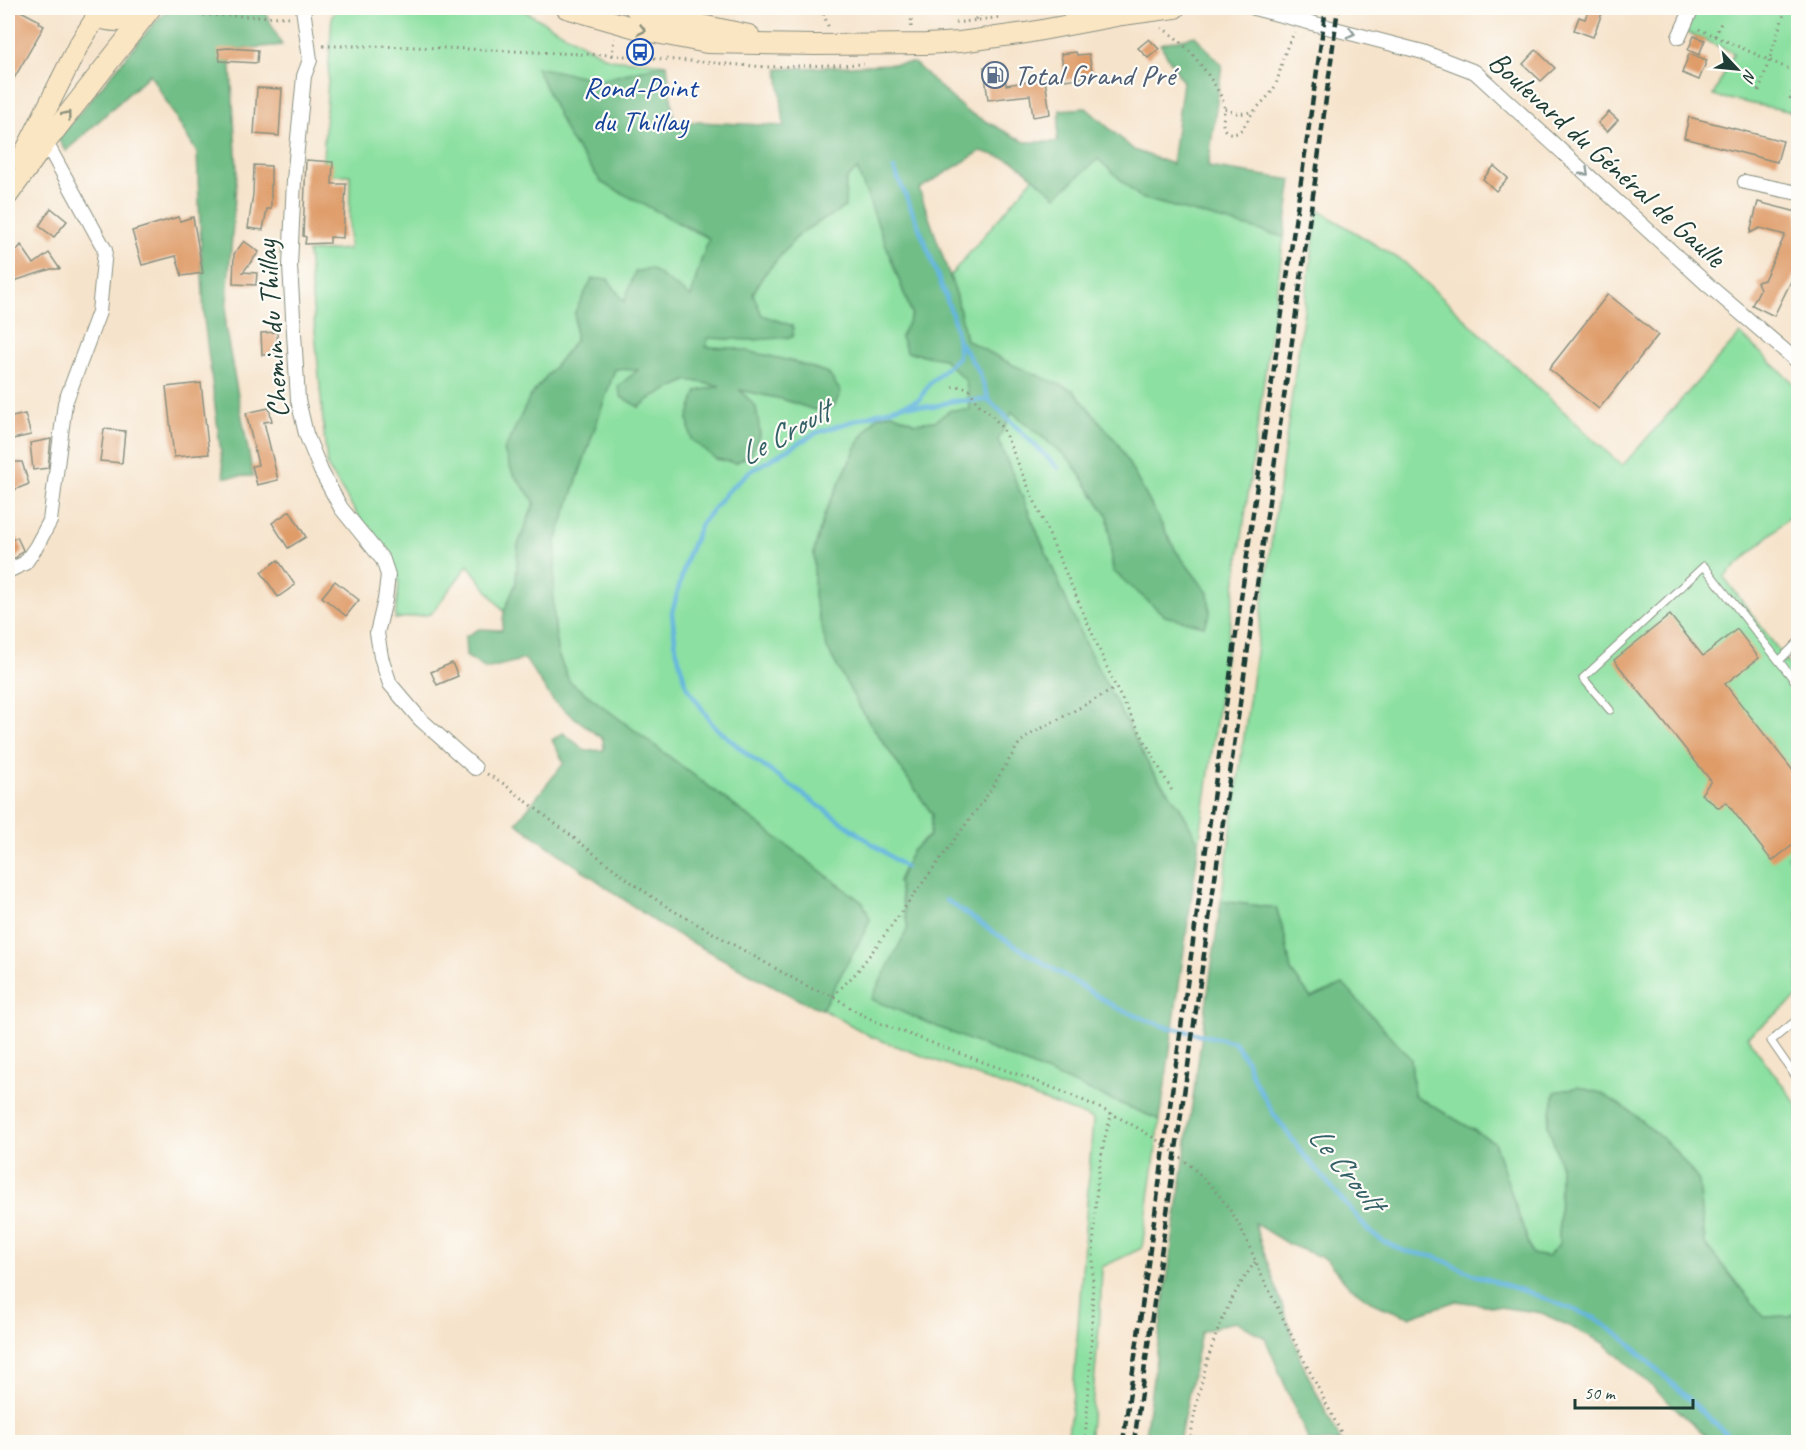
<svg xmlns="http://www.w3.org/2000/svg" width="1806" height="1450" font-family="Caveat,sans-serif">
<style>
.green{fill:#8ce0a1;stroke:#568e6a;stroke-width:1.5}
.forest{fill:#71be87;stroke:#487e5e;stroke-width:1.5}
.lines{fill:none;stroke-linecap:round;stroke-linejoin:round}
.stream{stroke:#64b5df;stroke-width:4.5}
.building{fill:#df9c69}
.service-casing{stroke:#8a9080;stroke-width:9}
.minor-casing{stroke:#8a9080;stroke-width:16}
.secondary-casing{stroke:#8a9080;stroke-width:22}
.path{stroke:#8a9080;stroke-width:3;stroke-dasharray:1.5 4.5;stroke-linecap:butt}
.service{stroke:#fff;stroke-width:7}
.minor{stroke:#fff;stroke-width:14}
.secondary{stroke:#fbe6c4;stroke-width:20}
.rail{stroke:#1f3d34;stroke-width:4.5;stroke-dasharray:9 4.5;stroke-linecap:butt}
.oneway{stroke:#8d927c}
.oneway2{stroke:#8f9e9a}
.labels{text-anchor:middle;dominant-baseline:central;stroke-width:4.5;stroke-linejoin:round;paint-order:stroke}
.service-label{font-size:30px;fill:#4e5e75;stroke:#fdfcf7;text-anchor:start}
.transit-label{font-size:30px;fill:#164399;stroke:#fdfcf7}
.street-label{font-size:30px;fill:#1f3d34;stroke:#fdfcf7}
.water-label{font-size:32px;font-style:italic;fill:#346167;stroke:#fdfcf7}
</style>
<rect width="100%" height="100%" fill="#fdfcf7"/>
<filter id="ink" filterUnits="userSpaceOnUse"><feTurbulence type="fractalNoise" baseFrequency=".0167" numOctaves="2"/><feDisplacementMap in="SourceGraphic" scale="12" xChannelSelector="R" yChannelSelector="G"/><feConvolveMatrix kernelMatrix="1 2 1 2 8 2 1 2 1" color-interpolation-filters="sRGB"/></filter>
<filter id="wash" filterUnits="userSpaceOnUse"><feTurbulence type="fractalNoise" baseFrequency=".008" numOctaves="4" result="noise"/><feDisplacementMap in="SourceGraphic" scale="24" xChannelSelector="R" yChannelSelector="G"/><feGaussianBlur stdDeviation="1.35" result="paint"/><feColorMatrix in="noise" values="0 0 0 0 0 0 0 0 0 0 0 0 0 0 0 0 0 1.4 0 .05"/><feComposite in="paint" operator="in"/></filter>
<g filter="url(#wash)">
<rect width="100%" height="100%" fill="#f6e3cb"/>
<g class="green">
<polygon points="341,8 519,8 609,59 667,64 601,80 536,68 602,183 638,200 689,229 709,238 699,267 691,298 650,268 624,302 575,312 575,341 530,397 512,472 535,502 518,545 516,583 504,612 468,565 431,614 395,619 399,582 327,466 308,252 349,249 350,175 322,175 332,15"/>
<polygon points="1697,8 1798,8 1798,113 1713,96 1734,53 1686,32"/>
<polygon points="1098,159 1141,198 1284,237 1199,844 1180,807 1152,771 1084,642 998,440 1012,412 1070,460 1108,516 1113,572 1204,626 1210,614 1208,593 1176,551 1117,442 1013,365 966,340 957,297 950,276 1034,177 1057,195"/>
<path d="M 857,168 L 912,315 L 901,337 L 907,352 L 944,359 L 966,381 L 970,411 L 951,410 L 935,421 L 915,423 L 892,413 L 877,417 L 861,438 L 825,513 L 814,551 L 827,648 L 862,711 L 932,814 L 930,835 L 912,851 L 898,881 L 908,928 L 872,999 L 1160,1120 L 1142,1248 L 1102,1267 L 1100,1317 L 1089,1442 L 1067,1442 L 1073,1395 L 1093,1119 L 872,1037 L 822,1009 L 865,931 L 870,919 L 863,903 L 569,681 L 557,652 L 553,602 L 556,541 L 615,369 L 639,370 L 639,407 L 654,396 L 689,380 L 722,387 L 688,418 L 691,439 L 716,459 L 739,390 L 782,399 L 814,410 L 828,373 C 788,360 748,348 706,347 L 708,338 L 752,340 L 793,336 L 792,326 L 762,316 L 753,294 L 763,276 L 800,233 L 844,207 L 846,180 Z"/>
<polygon points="1318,210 1404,262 1622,466 1740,334 1798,387 1798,509 1724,577 1798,676 1798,849 1788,857 1798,871 1798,997 1747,1037 1798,1106 1798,1311 1790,1316 1764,1317 1705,1244 1699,1181 1673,1148 1630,1111 1548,1125 1560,1164 1559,1245 1547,1257 1532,1254 1494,1142 1414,1095 1411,1059 1311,998 1291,971 1284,932 1276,908 1221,901"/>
</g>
<g class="forest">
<polygon points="169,8 263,8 282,45 230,50 237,171 225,326 253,476 224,477 204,319 197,153 150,74 66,151 58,139 150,28"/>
<polygon points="1195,36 1222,65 1208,167 1292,180 1284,237 1141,198 1098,159 1056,196 1014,161 981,151 919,189 957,297 966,340 1013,365 1073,390 1117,442 1176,551 1208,593 1210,614 1204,626 1165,616 1113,571 1108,516 1070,460 1012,412 998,440 1084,642 1152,771 1180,807 1199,844 1160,1120 871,999 908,928 898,881 912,851 930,835 932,814 862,711 827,648 814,598 814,551 825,513 861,438 877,417 892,413 915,423 935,421 951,410 970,410 966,381 944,359 907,352 901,337 912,314 857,169 846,180 845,207 800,233 763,276 753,294 762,315 793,326 793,337 752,340 708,338 706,347 733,348 791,361 828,373 841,392 834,406 815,410 782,399 740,390 756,407 760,433 752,453 736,463 716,459 691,439 688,418 697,391 720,386 688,380 654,396 639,407 621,397 618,386 638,370 615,369 556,541 553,602 557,652 569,681 863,903 870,919 865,931 822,1009 803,1002 663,927 516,823 564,763 552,740 563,733 586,751 604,750 603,739 554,702 525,659 486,669 466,656 465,637 479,629 502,630 504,612 516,583 518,545 535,502 512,472 504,451 530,397 575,341 575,312 592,279 608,279 624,302 635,272 650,268 691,297 699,267 709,238 602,183 568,136 536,67 601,80 667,64 674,121 784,126 778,69 914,63 966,111 1025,142 1057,142 1060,110 1086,108 1134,150 1172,164 1183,82 1160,44"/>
<polygon points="1221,901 1276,908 1284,932 1291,971 1311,998 1343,984 1411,1059 1414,1095 1494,1142 1532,1254 1547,1257 1559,1245 1560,1164 1548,1125 1555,1092 1578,1087 1601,1093 1630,1111 1673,1148 1699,1181 1705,1244 1764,1317 1790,1316 1798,1311 1798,1442 1713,1442 1604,1343 1542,1313 1456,1301 1409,1317 1375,1304 1348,1285 1326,1259 1288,1244 1254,1223 1302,1363 1341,1442 1309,1442 1265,1338 1236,1321 1201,1332 1179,1442 1144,1442"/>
</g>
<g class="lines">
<g class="stream">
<path d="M 894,169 C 910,205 925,240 938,277 C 948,303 960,329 958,357 L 929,384 L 919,400 L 816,433 L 749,472 L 727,492 L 701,524 L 687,557 L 672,613 L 676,648 L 686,685 L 713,725 L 748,755 L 905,867"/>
<polyline points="959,341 979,372 989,400"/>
<polyline points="911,404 909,405 933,407 952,401 989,400 1058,468"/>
<polyline points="946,900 998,935 1117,1008 1163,1026 1234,1042 1247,1062 1252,1076 1273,1113 1303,1154 1370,1232 1383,1241 1404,1251 1436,1257 1475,1275 1533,1294 1595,1318 1622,1337 1735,1442"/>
</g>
</g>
<g id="blocks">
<g class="building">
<polygon points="1589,8 1604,8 1593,37 1574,30 1579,17 1585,19"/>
<polygon points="17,9 40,21 39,23 44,26 8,89 8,22"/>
<polygon points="1694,36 1705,40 1699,55 1688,50"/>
<polygon points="1149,39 1159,49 1148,58 1138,48"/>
<polygon points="228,48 258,50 257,63 220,61 218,49"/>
<polygon points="1536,50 1555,68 1541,81 1523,64"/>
<polygon points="1076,52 1077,55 1089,54 1093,76 1065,80 1061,54"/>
<polygon points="1689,54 1707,60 1699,80 1682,73"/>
<polygon points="1003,65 1006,85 1045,79 1050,114 1033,117 1030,95 988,100 984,67"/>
<polygon points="257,88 282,89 279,136 254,134"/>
<polygon points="1609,112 1618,120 1607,132 1598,123"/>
<polygon points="1689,117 1783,141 1777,162 1684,138"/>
<polygon points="306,160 333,162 332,184 346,184 343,238 330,237 330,243 305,244 306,237 303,236"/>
<polygon points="254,165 271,166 271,209 267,209 263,230 248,228 253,194"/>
<polygon points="1494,166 1508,178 1496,191 1483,179"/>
<polygon points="1758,202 1797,212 1798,209 1798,267 1774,316 1752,305 1760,289 1757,282 1764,280 1785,235 1760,228 1750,233"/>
<polygon points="51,208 67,221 54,237 39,226"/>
<polygon points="178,217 180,221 193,217 203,273 182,276 176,256 142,265 132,231"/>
<polygon points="244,241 259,252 243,272 257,273 256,285 233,284 234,254"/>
<polygon points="21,245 34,264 49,253 60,269 51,269 8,283 8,262"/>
<polygon points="1608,294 1658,335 1599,409 1549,369"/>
<polygon points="277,332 278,354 262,355 261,333"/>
<polygon points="201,383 209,454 174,457 166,387"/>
<polygon points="269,408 272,421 264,422 278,480 257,485 252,466 258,465 246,413"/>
<polygon points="25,414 31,435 8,440 8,418"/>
<polygon points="104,429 125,431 122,463 100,461"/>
<polygon points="51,439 48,468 33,470 30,443"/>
<polygon points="8,462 22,462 29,484 14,490 11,483 8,486"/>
<polygon points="290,511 306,537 288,548 272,523"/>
<polygon points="17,537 23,550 17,557 8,561 8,542"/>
<polygon points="278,560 295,585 278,597 261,572"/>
<polygon points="335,581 359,600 346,616 322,597"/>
<polygon points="1670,615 1703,656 1737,629 1759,658 1725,684 1798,777 1798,841 1772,861 1726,802 1719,808 1701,794 1711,781 1614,660"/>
<polygon points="452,663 458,676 437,685 431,672"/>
</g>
</g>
</g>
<g filter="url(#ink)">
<use href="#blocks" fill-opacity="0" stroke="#8a9080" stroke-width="1.5"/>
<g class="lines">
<defs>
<g id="service">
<polyline points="1798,642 1779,661 1798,685"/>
<polyline points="1610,710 1583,678 1704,566 1779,661"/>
<polyline points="1798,1019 1771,1041 1798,1080"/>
</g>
<g id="minor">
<polyline points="303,8 310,60 304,76 294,180 290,266 298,400 306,434 321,471 341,508 383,560 388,575 385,600 377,633 381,657 390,684 420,719 475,768"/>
<polyline points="1254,8 1423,52 1475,72 1708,285 1798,362"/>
<polyline points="1679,37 1692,8"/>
<polyline points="1745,182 1798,193"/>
<polyline points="8,571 25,563 36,547 50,521 65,403 99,312 105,250 43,137"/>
</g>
<g id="secondary">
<polyline points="566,8 646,31 707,43 815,45 926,44 960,42 1026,33 1122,15 1175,8"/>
<polyline points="635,8 687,22 749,35"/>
<path d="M 95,16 C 112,24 128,22 145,14"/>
<polyline points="21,160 78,46 102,8"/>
<polyline points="8,195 46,142 151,8"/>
</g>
</defs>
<use href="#service" class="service-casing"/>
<use href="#minor" class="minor-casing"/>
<use href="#secondary" class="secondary-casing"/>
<g class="path">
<polyline points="181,8 196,15 291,17"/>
<polyline points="821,8 829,28"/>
<polyline points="975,19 989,8"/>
<polyline points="955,23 1002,17"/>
<polyline points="911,27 912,8"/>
<path d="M 1161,28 C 1183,38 1214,79 1223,101 C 1227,112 1219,126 1226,131 C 1229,134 1236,134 1239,132 C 1245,127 1248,118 1253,113 C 1260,103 1271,96 1276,84 C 1280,74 1281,63 1285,53 C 1287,46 1291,39 1295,32"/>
<polyline points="1699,29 1798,73"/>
<polyline points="1715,36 1721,23"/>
<path d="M 323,46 C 419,45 516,52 612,55 L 614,38"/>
<polyline points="612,55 766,67 864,64"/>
<polyline points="1759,91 1786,8"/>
<polyline points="1790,99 1798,77"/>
<path d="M 1225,108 C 1236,115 1242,114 1254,111"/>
<polyline points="952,387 962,386 970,390 977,403 991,414 1003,429 1116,688 1172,791"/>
<path d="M 487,774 L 504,784 L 631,882 L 667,907 L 810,988 L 833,996 L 857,1012 L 879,1023 C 917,1037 955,1052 994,1066 C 1081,1097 1184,1135 1235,1218 C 1248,1239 1255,1263 1266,1284 C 1292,1337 1319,1390 1346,1442"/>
<polyline points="833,996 856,973 875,948 988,794 1020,742 1033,733 1116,688"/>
<path d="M 1085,1442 C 1088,1401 1091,1360 1092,1318 C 1094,1253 1091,1175 1112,1113"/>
<path d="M 1190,1442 C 1196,1400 1207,1353 1225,1313 C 1233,1295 1244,1278 1255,1262"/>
</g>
<use href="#service" class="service"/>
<use href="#minor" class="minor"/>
<use href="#secondary" class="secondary"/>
<g class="rail">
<polyline points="1123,1442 1251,527 1326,8"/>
<polyline points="1134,1442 1316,174 1338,8"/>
</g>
</g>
<defs><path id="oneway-chevron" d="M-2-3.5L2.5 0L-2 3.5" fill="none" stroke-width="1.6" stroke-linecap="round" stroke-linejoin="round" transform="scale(1.5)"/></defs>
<g class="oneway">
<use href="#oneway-chevron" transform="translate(642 30) rotate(14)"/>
<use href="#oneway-chevron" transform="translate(67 115) rotate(-52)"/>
</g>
<g class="oneway2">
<use href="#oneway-chevron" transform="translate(1351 33) rotate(15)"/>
<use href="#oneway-chevron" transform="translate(1585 172) rotate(43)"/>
</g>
</g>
<defs>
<symbol id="bus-ring" viewBox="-11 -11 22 22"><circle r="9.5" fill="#fdfcf7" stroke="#1a4fb4" stroke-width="1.5"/><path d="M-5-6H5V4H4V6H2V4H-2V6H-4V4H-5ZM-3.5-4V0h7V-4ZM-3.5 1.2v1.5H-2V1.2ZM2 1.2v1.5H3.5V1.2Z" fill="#1a4fb4"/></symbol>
<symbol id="fuel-ring" viewBox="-11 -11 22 22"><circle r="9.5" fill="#fdfcf7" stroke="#5c6f8a" stroke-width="1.5"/><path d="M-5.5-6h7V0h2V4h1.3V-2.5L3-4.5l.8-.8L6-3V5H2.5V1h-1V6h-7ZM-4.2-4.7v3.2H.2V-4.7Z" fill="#5c6f8a"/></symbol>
</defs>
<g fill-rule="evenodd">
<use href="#bus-ring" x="625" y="37" width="30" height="30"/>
<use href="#fuel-ring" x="980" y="60" width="30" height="30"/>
</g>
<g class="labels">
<g class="service-label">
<text x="1014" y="75">Total Grand Pré</text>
</g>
<g class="transit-label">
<text x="640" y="87">Rond-Point<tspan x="640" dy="34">du Thillay</tspan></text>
</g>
<g class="street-label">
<text transform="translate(1607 159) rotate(42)">Boulevard du Général de Gaulle</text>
<text transform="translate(272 329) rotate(-94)">Chemin du Thillay</text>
</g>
<g class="water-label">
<text transform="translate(784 433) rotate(-29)">Le Croult</text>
<text transform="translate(1346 1168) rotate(51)">Le Croult</text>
</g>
</g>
<rect width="1806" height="1450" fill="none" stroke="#fdfcf7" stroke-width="30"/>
<g transform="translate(1737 69) rotate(116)" stroke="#fdfcf7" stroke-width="4.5" paint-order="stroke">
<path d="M0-4.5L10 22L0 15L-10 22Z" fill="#1f3d34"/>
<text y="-9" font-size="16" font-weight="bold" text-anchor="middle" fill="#1f3d34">N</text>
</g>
<path d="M1575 1399v9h118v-9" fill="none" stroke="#1f3d34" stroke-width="3"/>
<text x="1584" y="1399" font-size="18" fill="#1f3d34" stroke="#fdfcf7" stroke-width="4.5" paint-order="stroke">50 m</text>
</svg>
